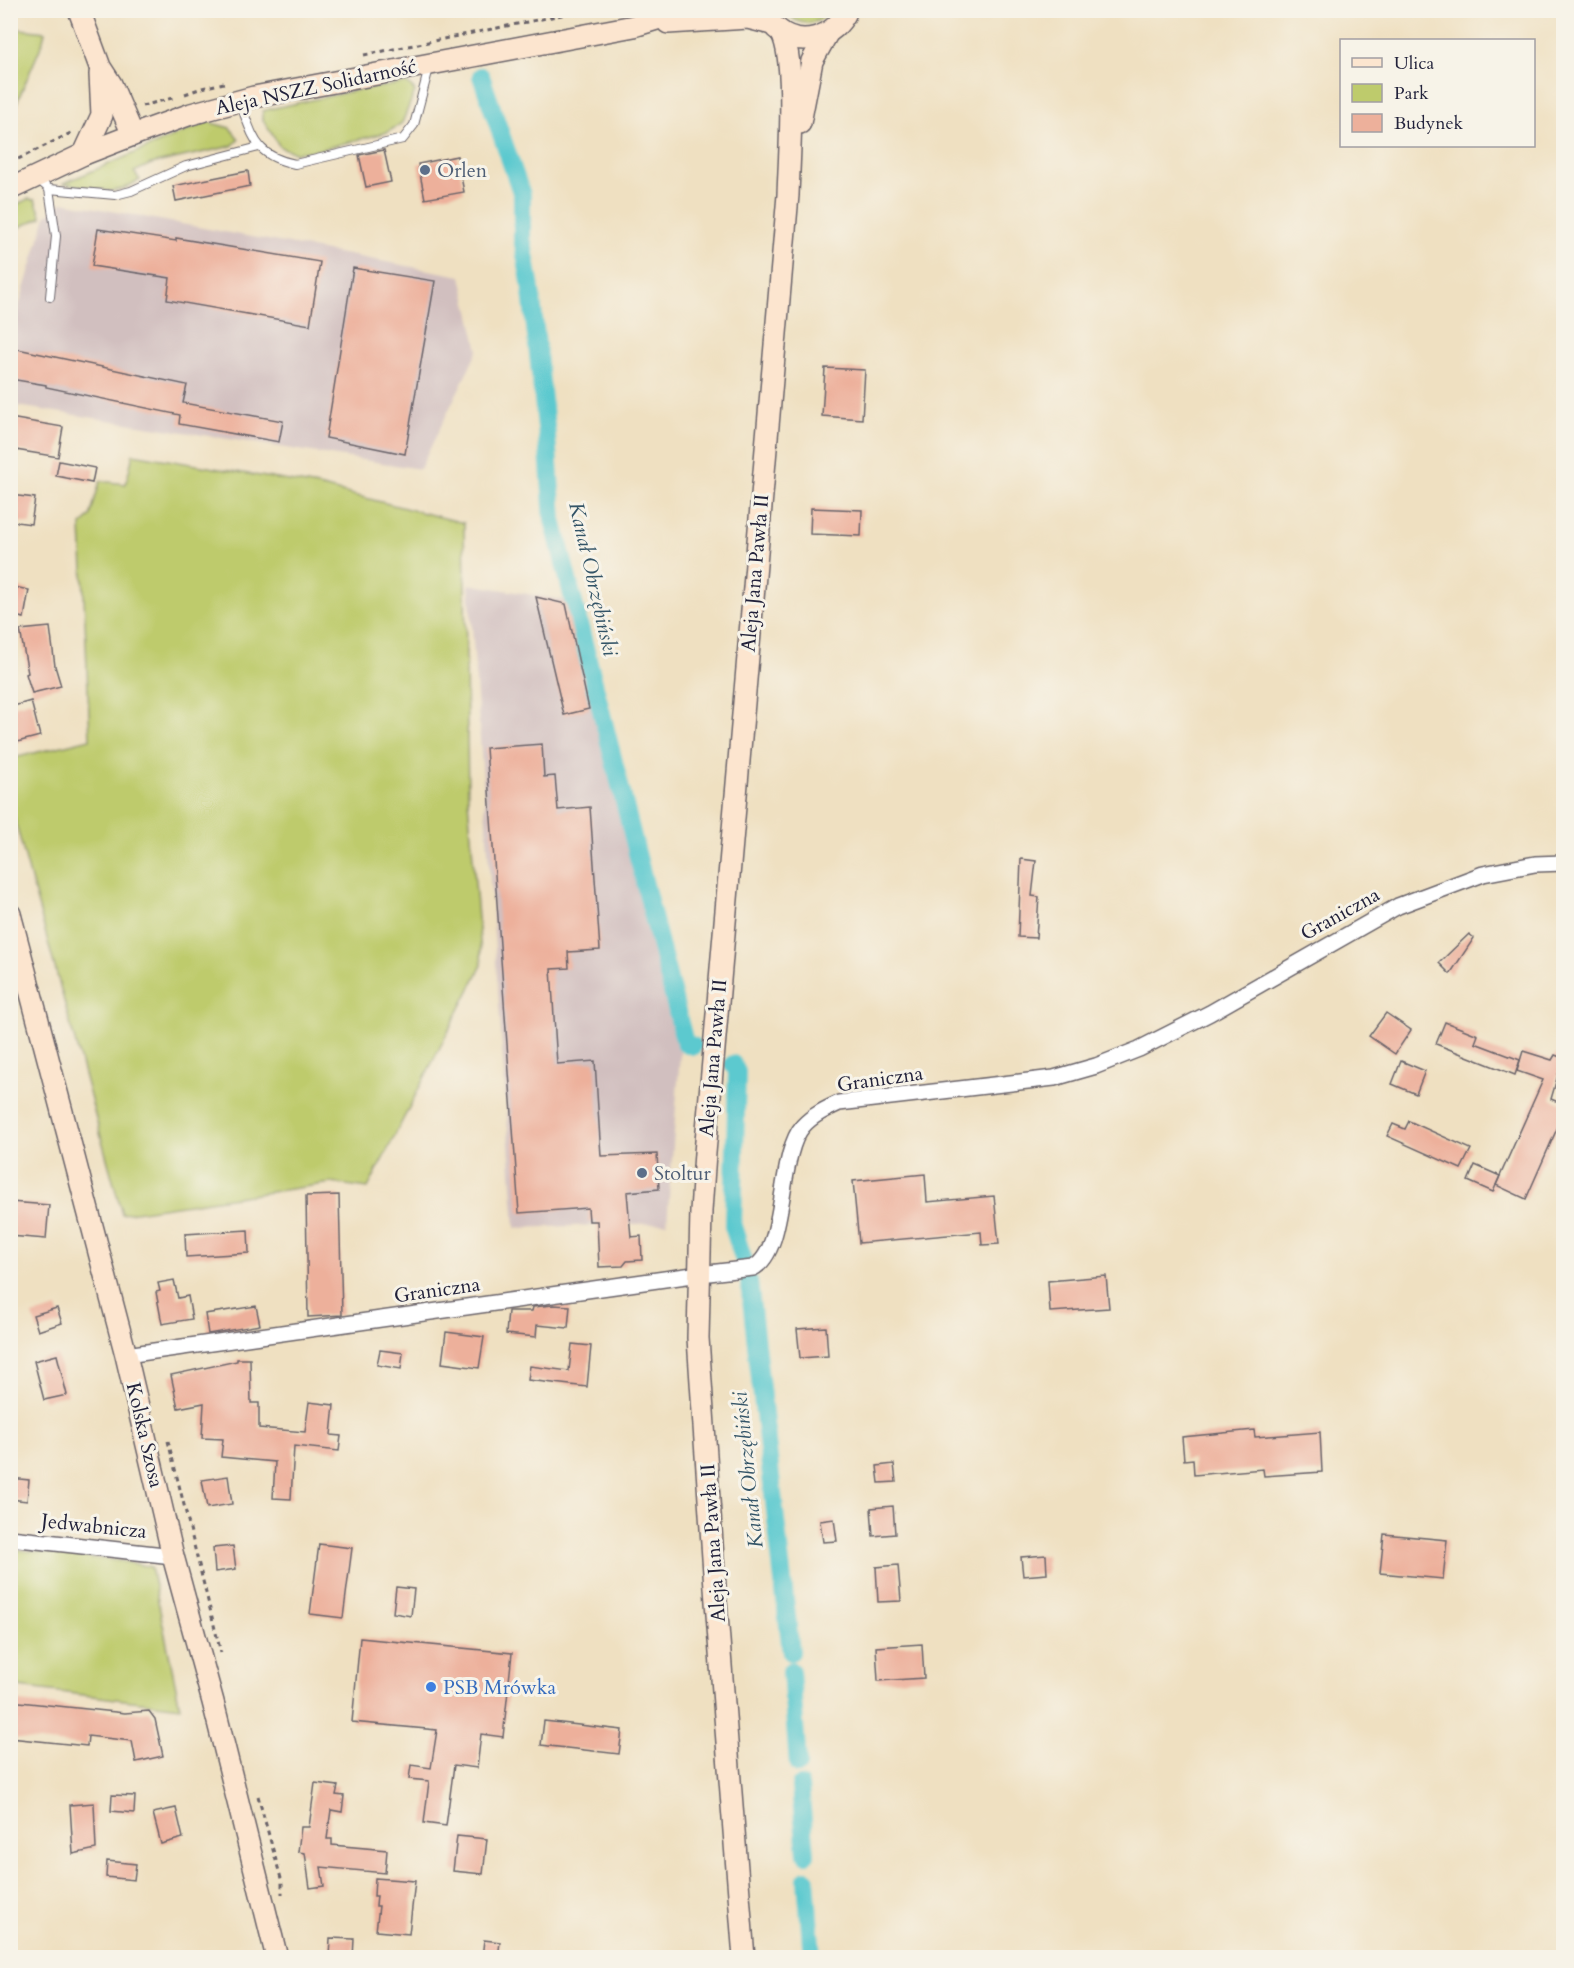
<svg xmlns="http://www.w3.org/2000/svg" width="1574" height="1968" font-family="Cardo,serif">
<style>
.industrial{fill:#d1bfbf}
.green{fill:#becb6c;stroke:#707654;stroke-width:1.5}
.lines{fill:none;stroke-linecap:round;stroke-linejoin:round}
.canal{stroke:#5cc9cf;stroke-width:18}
.building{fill:#edb09b}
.lane-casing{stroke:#6a646a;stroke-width:10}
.street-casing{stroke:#6a646a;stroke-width:18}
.secondary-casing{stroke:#6a646a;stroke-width:24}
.path{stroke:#6a646a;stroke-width:3;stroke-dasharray:4.5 4.5;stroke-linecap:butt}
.lane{stroke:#fff;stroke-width:8}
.street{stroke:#fff;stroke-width:15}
.secondary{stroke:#fce5cf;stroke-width:21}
.service-dot{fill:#5c6f8a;stroke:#f7f3e8;stroke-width:2}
.shop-dot{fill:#3f7fe0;stroke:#f7f3e8;stroke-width:2}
.labels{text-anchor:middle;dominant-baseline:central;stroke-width:6;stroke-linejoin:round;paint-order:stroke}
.street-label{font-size:20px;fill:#22223b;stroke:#f7f3e8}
.service-label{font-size:20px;fill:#4e5e75;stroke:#f7f3e8;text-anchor:start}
.shop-label{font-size:20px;fill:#366cbe;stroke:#f7f3e8;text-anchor:start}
.water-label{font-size:21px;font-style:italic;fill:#335467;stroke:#f7f3e8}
</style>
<rect width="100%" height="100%" fill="#f7f3e8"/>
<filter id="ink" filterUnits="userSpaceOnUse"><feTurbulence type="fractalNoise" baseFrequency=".0167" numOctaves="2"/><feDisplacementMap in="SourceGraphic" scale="12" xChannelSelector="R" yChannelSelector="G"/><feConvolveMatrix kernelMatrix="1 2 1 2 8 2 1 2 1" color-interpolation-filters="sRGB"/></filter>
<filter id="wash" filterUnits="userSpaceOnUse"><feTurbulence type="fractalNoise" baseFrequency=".008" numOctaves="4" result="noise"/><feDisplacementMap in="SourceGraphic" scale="24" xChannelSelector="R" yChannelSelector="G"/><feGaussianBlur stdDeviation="1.35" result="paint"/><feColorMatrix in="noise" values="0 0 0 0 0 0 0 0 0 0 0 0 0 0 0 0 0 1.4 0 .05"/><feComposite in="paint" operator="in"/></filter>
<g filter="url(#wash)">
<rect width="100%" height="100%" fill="#efe0c1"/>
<g class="industrial">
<polygon points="63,202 461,276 478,350 420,469 11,405 11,332 46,216"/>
<polygon points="469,584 574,602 681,1042 667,1223 515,1228"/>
</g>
<g class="green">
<path d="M 784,11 L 830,11 C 817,27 798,27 784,11 Z"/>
<polygon points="11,28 45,32 42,44 11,116"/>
<polygon points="407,83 415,91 402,123 388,132 318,150 296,153 280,147 263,120 263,111 270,109 353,91"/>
<polygon points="208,122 230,128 239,139 232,146 151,164 134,172 140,180 123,189 110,191 64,183"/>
<polygon points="28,199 35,200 42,217 11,231 11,207"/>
<polygon points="133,454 318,486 464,523 468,800 482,965 368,1188 331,1183 122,1214 11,806 10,759 90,739 81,525 90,517 100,481 126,484"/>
<polygon points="11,1549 121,1561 151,1567 180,1707 11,1686"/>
</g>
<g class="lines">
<g class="canal">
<polyline points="451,10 451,11"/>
<polyline points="481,76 522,195 522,238 530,282 547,436 553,520 685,1043 693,1046"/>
<polyline points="733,1064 737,1072 733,1226 743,1258"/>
<polyline points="749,1282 791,1652"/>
<polyline points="791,1671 798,1765"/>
<polyline points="800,1786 806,1854"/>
<polyline points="806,1879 812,1958"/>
</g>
</g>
<g id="blocks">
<g class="building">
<polygon points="384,150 391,182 366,187 359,155"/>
<polygon points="457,156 464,192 425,199 418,164"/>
<polygon points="248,171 250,186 176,201 173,186"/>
<polygon points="98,229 176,241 176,238 320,262 310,325 167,300 170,278 92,266"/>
<polygon points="353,268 435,281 405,454 326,438"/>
<polygon points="13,348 187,385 183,403 283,421 279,442 179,424 180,415 46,387 46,385 10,379"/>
<polygon points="825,368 865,370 862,419 822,416"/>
<polygon points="10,418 63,427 58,457 10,449"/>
<polygon points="59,461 95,468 92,483 56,476"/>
<polygon points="10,495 35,498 31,524 10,521"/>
<polygon points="811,508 862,510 861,536 810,534"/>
<polygon points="10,586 29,590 24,618 10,615"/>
<polygon points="536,597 566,604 589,709 564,715"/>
<polygon points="50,627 55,666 61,686 32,693 26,674 28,673 20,630"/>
<polygon points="31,701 40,736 17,742 10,718 10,707"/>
<polygon points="542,744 544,777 555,776 558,810 590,807 600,950 568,952 569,968 551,969 557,1064 595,1061 601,1156 657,1154 659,1189 627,1192 631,1237 641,1236 642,1260 627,1261 623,1266 599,1267 597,1221 589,1221 588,1208 519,1213 486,748"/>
<polygon points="1021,859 1036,861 1032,896 1039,897 1036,938 1018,937"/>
<polygon points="1469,934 1474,938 1450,974 1439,963"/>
<polygon points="1386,1013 1411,1030 1395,1054 1369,1036"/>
<polygon points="1445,1022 1478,1035 1475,1043 1520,1060 1515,1075 1436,1044"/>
<polygon points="1523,1051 1552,1060 1555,1055 1563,1058 1551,1099 1563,1104 1563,1115 1526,1199 1496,1185 1543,1080 1517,1071"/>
<polygon points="1401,1061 1425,1071 1416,1094 1392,1084"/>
<polygon points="1409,1121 1471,1149 1461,1169 1387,1136 1393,1124 1405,1129"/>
<polygon points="1475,1165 1500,1176 1493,1192 1468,1181"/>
<polygon points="925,1174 927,1202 994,1196 999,1244 982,1245 981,1232 859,1243 853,1181"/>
<polygon points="339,1195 342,1315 308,1317 306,1196"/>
<polygon points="10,1202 49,1205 46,1239 10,1236"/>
<polygon points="248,1230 249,1253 186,1257 185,1234"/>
<polygon points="1106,1276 1109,1308 1050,1312 1048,1281"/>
<polygon points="174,1280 178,1298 188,1296 192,1319 162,1324 156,1292 160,1291 158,1283"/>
<polygon points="553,1305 570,1306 568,1328 537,1325 536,1337 506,1334 508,1311 532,1311 533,1307"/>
<polygon points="256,1306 260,1325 208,1334 205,1314"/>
<polygon points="57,1308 62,1323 38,1331 33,1315"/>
<polygon points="826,1327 828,1356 800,1358 797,1329"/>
<polygon points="446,1332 484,1337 479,1368 442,1363"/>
<polygon points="572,1344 591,1346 587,1387 528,1380 530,1366 569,1371"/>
<polygon points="380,1350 403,1353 401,1369 377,1365"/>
<polygon points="57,1355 67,1395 44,1400 34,1361"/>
<polygon points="237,1359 250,1359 251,1403 259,1403 259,1428 305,1432 309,1402 334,1405 331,1435 341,1436 339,1451 294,1446 291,1499 273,1498 275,1462 221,1457 223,1439 202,1438 204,1403 178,1408 171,1375 237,1361"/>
<polygon points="1254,1430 1255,1437 1320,1432 1322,1472 1264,1476 1263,1469 1194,1475 1193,1459 1184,1460 1182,1437"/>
<polygon points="894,1464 896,1482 879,1483 877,1466"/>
<polygon points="228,1476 232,1504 207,1508 202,1480"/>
<polygon points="10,1478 29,1480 27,1501 10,1499"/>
<polygon points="893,1506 895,1534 873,1536 871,1508"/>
<polygon points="834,1519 837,1541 823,1542 820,1521"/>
<polygon points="1384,1534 1447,1540 1443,1579 1380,1573"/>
<polygon points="319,1544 352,1548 343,1618 310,1614"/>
<polygon points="233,1546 236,1569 215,1572 213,1548"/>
<polygon points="1046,1555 1047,1574 1023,1576 1021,1557"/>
<polygon points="898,1565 901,1601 878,1602 876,1567"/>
<polygon points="396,1587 414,1589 411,1616 393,1613"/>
<polygon points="360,1638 512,1653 503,1737 481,1734 477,1768 454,1765 446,1826 424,1823 429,1781 409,1779 411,1765 431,1768 437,1730 352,1722"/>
<polygon points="922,1644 924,1678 878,1681 876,1647"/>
<polygon points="10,1701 125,1713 149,1711 155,1719 163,1756 136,1762 132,1741 88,1736 87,1746 10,1738"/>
<polygon points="544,1721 622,1730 619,1754 541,1745"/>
<polygon points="315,1783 338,1786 336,1795 344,1796 342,1812 331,1810 327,1839 332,1839 332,1845 387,1850 385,1873 321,1867 324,1886 310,1888 305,1853 298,1852 301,1827 309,1827"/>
<polygon points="112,1795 135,1796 134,1813 111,1811"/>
<polygon points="94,1803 96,1849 73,1854 70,1805"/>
<polygon points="176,1808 183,1838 161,1844 153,1813"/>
<polygon points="457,1836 487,1839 483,1874 453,1871"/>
<polygon points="107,1861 136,1864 134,1880 106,1877"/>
<polygon points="375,1878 415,1881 409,1934 376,1931 379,1906 376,1906 377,1896 374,1896"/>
<polygon points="330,1938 354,1939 353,1958 329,1958"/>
<polygon points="484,1940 500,1942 498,1958 482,1958"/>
</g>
</g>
</g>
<g filter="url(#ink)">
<use href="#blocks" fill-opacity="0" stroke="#6a646a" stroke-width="1.5"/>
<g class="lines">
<defs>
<g id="lane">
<path d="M 240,103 C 254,138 255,156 295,164 L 403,139 L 414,125 L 429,68"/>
<polyline points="37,178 49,189 115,195 131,191 186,166 259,147"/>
<polyline points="49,189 56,236 50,297"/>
</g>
<g id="street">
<path d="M 126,1355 L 700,1274 L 753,1268 C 788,1250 777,1155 803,1126 C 813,1115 826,1109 839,1103 L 1054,1078 L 1096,1066 L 1139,1049 L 1210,1013 L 1398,906 L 1483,874 L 1535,864 L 1564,863"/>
<polyline points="10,1538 173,1556"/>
</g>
<g id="secondary">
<polyline points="79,10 100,67 111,84 133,135"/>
<polyline points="668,23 748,18 772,24"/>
<path d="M 776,28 C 800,49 835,38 847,10"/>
<polyline points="800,123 812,61 827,34"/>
<polyline points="84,154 102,115 100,74"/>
<polyline points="10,189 84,154 133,135 191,114 254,97 634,26 686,10"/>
<polyline points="10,914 126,1355 173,1556 213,1702 277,1958"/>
<path d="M 744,1958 L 716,1602 L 698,1338 L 701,1211 L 705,1153 L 788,195 C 789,160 797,59 781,32"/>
</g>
</defs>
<use href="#lane" class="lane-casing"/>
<use href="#street" class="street-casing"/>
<use href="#secondary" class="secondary-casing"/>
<g class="path">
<polyline points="364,55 586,10"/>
<polyline points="185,94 202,88 228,82"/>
<polyline points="142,106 176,97"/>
<polyline points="10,163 73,132"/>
<polyline points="168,1441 221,1653"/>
<polyline points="258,1796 282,1882 282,1894"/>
</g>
<use href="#lane" class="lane"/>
<use href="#street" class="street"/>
<use href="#secondary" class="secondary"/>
</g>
</g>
<g class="service-dot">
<circle cx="425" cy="170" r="6"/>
<circle cx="642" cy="1173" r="6"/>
</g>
<circle class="shop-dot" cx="431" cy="1687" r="6"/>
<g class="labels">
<g class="street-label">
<text transform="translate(316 87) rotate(-12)">Aleja NSZZ Solidarność</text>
<text transform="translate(755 573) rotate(-85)">Aleja Jana Pawła II</text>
<text transform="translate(1340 914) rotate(-29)">Graniczna</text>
<text transform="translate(713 1058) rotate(-85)">Aleja Jana Pawła II</text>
<text transform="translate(880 1079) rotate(-8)">Graniczna</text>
<text transform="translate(437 1290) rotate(-8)">Graniczna</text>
<text transform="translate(145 1435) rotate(77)">Kolska Szosa</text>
<text transform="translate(94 1526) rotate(6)">Jedwabnicza</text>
<text transform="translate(713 1543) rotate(-94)">Aleja Jana Pawła II</text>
</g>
<g class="service-label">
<text x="437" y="170">Orlen</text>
<text x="654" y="1173">Stoltur</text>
</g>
<g class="shop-label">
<text x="443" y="1687">PSB Mrówka</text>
</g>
<g class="water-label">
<text transform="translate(593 579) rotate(77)">Kanał Obrzębiński</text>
<text transform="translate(748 1470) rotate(-96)">Kanał Obrzębiński</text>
</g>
</g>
<rect width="1574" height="1968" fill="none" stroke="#f7f3e8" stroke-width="36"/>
<rect x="1340" y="39" width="195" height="108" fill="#f7f3e8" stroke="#a29fa3" stroke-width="1.5"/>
<rect x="1352" y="58" width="30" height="9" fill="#fce5cf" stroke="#a29fa3" stroke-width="1.5"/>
<text x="1394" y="69" font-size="18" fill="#22223b">Ulica</text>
<rect x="1352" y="84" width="30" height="18" fill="#becb6c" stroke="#a29fa3" stroke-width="1.5"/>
<text x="1394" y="99" font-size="18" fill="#22223b">Park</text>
<rect x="1352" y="114" width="30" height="18" fill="#edb09b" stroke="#a29fa3" stroke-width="1.5"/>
<text x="1394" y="129" font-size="18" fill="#22223b">Budynek</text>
</svg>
